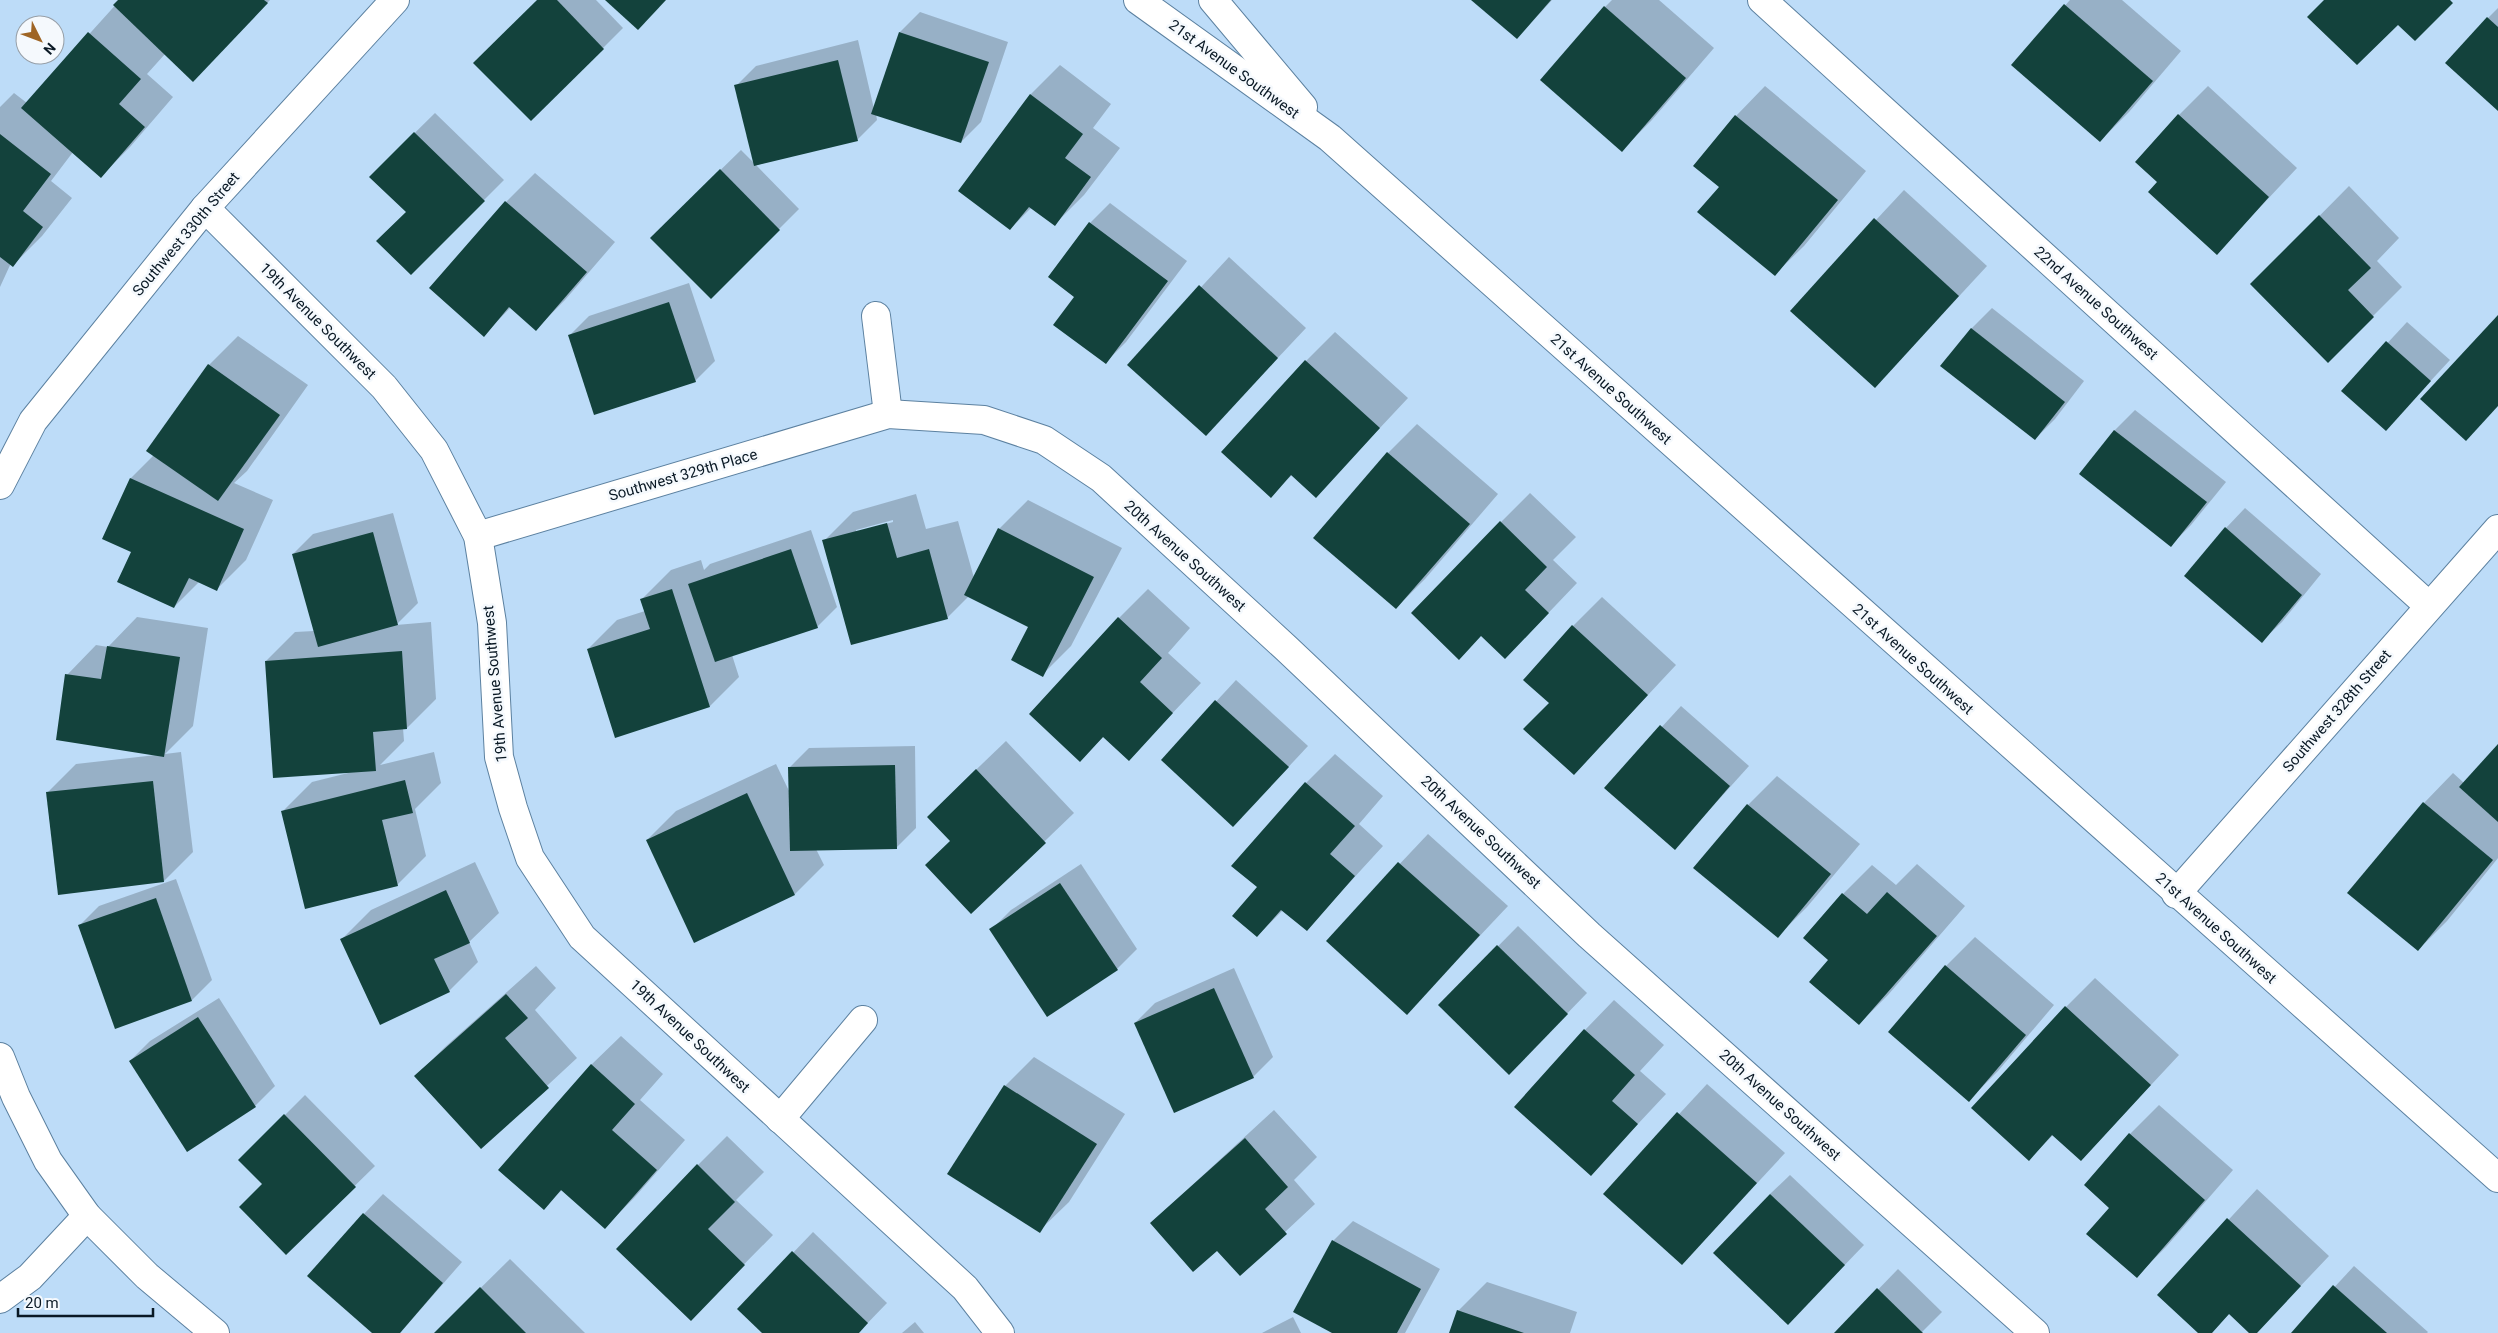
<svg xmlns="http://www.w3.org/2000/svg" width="2498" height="1333" font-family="Roboto,sans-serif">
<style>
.shadow{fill:#0003;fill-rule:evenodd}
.building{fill:#13423c}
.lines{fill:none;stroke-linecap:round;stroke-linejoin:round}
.minor-casing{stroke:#5c81a0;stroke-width:30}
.primary-casing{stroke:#5c81a0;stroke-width:30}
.minor{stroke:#fff;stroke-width:28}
.primary{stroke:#fff;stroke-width:28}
.labels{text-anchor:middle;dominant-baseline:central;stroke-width:5;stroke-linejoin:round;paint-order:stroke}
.street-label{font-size:15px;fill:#0a1925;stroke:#f5f9fd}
</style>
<rect width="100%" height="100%" fill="#bddcf8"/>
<g class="shadow">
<polygon points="120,0 270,0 222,51 165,54 147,74 173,97 130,147 101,176 73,152 51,181 72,198 42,236 13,265 11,263 0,287 0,107 14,93 27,103"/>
<polygon points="538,0 596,0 623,28 531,120"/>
<polygon points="1473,0 1552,0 1517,38"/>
<polygon points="1612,0 1659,0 1714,48 1651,121 1622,150 1605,7"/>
<polygon points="2070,0 2122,0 2181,51 2129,112 2100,141 2012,65"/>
<polygon points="2498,8 2498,110 2488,18"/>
<polygon points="920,12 1008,42 981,122 961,142 876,114 877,120 857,140 756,165 799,209 711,297 651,238 741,150 755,164 736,86 756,66 858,40 874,109 900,32"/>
<polygon points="1060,65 1111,104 1093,128 1120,148 1084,195 1055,224 1032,207 1010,229 959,191 1031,94"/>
<polygon points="1765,86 1866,171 1804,246 1774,275 1720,187 1695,166 1736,116"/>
<polygon points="2208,86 2297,168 2217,253 2159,182 2179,115"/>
<polygon points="435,113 504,180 411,273 407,212 370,177"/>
<polygon points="535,173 615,242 565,300 536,329 511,307 484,335 430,288 506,202"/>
<polygon points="2349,186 2399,238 2377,261 2402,287 2328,361 2252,284"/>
<polygon points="1904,190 1987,266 1875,387 1792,310"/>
<polygon points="1110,203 1187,261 1126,342 1106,362 1075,297 1090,223"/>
<polygon points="1229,257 1306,328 1206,434 1129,365"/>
<polygon points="689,283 715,361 695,381 569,336 589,316"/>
<polygon points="1992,308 2084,381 2055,419 2035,439 1942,366 1972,328"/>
<polygon points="2407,322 2450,360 2386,429 2343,391"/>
<polygon points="1335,332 1408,398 1316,496 1293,474 1270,496 1306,361"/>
<polygon points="238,336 308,385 247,471 234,483 273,500 246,560 217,589 200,581 174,607 133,551 131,478 154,455 148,450 209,365"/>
<polygon points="2135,410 2226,482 2191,525 2171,545 2081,474 2115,430"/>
<polygon points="1417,424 1498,494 1425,579 1396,608 1388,453"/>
<polygon points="1530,493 1576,537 1553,560 1577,583 1534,628 1501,522"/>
<path d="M 916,494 L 926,529 L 958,521 L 974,578 L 999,529 L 1028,500 L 1122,548 L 1071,646 L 1042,675 L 1029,626 L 969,596 L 947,618 L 824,541 L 853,512 ZM 893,520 L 893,522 L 856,532 L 856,530 Z"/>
<polygon points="2245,508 2321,574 2282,622 2262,641 2226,528"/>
<polygon points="393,513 418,603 396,625 431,622 436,699 407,728 403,728 404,741 380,765 434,752 441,783 415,809 426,856 397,885 283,811 312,782 348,773 266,661 295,632 314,631 293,554 313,534"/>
<polygon points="811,530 837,607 817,627 732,655 739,677 710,706 588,649 617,620 645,611 642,599 671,570 701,560 704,570 710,564"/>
<polygon points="1148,589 1190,628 1168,653 1201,683 1129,759 1104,736 1080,760 1119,618"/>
<polygon points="1602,597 1676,665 1574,774 1573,626"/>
<polygon points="137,617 208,628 193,726 165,754 181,752 193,852 164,881 47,793 76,764 156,755 67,675 96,645 108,647"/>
<polygon points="1236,680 1308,746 1253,805 1162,760"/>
<polygon points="1681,706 1749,766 1675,848 1606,788"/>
<polygon points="1006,741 1074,813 971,912 951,840 957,788"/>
<polygon points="2498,745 2498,858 2447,921 2418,950 2349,892 2424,803 2453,773 2464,783"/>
<polygon points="915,746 916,828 896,848 816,849 824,865 795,894 647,840 676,811 776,764 790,793 789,768 809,748"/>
<polygon points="1335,754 1383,796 1359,824 1383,846 1307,929 1283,910 1257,936 1259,887 1306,783"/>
<polygon points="1777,776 1860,844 1807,907 1778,936 1748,805"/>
<polygon points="1428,834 1508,906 1407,1013 1327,941"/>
<polygon points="475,862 499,913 469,942 478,962 449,991 342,939 371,910"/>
<polygon points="1081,864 1137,949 1117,969 991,930 1011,910"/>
<polygon points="1917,864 1965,906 1888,995 1859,1024 1830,959 1805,938 1843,894 1872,865 1896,885"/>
<polygon points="176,879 212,980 192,1000 79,926 99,906"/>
<polygon points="1518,926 1587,993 1529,1053 1440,1005"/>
<polygon points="1975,937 2054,1005 1998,1071 1969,1100 1946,966"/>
<polygon points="536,966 556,988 535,1010 577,1058 481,1147 416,1076 445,1047"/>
<polygon points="1234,968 1273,1057 1253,1077 1135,1023 1155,1003"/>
<polygon points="2095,978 2179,1055 2081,1160 2053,1135 2029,1159 2066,1007"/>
<polygon points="219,998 275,1086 255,1106 130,1061 150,1041"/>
<polygon points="1614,1000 1664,1045 1640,1071 1666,1094 1591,1174 1516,1107 1585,1030"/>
<polygon points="621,1036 663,1074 640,1100 685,1140 634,1198 605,1227 562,1190 543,1208 591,1065"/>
<polygon points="1034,1057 1125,1114 1069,1202 1039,1231 1005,1086"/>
<polygon points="1707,1084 1785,1153 1682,1264 1605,1194"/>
<polygon points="305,1095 375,1166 286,1253 263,1184 240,1160"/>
<polygon points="2159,1105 2233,1170 2166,1247 2137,1276 2111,1207 2130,1134"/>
<polygon points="1274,1110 1317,1157 1294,1180 1315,1204 1240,1274 1218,1250 1151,1223"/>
<polygon points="727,1136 764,1172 736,1200 773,1235 690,1319 698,1165"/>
<polygon points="1790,1175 1864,1245 1808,1303 1770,1194"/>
<polygon points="2257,1189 2329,1256 2256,1333 2251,1333 2230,1313 2211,1333 2200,1333 2159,1295"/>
<polygon points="383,1194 462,1262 400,1333 374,1333 364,1214"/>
<polygon points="1353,1221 1440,1269 1405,1333 1335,1333 1333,1241"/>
<polygon points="813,1232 887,1303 858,1333 764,1333 739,1309"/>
<polygon points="510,1259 585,1333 435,1333"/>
<polygon points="2354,1266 2428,1332 2427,1333 2292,1333"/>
<polygon points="1898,1269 1942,1312 1921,1333 1836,1333"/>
<polygon points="1487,1282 1577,1312 1570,1333 1451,1333 1458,1311"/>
<polygon points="1293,1317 1301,1333 1262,1333"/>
<polygon points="915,1322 924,1333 902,1333"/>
</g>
<g class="building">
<polygon points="118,0 264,0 268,3 193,82 113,5"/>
<polygon points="537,0 557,0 604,49 531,121 473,63"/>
<polygon points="605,0 666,0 638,30"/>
<polygon points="1471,0 1551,0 1517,39"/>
<polygon points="2324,0 2450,0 2453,3 2415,41 2398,25 2357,65 2307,17"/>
<polygon points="2064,4 2153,81 2100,142 2011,65"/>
<polygon points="1604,6 1686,78 1622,152 1540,80"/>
<polygon points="2487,17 2498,27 2498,111 2445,63"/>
<polygon points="88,32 141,79 119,104 145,127 101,178 21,108"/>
<polygon points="899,32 989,62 961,143 871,114"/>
<polygon points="838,60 858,141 754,166 734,85"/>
<polygon points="1030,94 1083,134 1065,158 1091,177 1055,226 1029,207 1010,230 958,191"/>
<polygon points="2178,114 2269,197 2217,255 2148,192 2157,182 2135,162"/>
<polygon points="1735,115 1838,200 1775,276 1697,212 1719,187 1693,166"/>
<polygon points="414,132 485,201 411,275 376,241 406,212 369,177"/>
<polygon points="0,134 51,174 23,211 43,227 13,267 0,257"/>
<polygon points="720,169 780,230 711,299 650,238"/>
<polygon points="505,201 587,272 536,331 509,307 484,337 429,288"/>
<polygon points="2319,215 2371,268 2348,290 2374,317 2328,363 2250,284"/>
<polygon points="1874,218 1959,296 1875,388 1790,311"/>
<polygon points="1089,222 1168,281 1106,364 1053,325 1074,297 1048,277"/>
<polygon points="1199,285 1278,358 1206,436 1127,365"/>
<polygon points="669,302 696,382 594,415 568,335"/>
<polygon points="2498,315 2498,406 2466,441 2420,399"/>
<polygon points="1971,328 2065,402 2035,440 1940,366"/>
<polygon points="2386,341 2431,381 2386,431 2341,391"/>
<polygon points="1305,360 1380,428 1316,498 1291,475 1271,498 1221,452"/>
<polygon points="208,364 280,415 218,501 146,451"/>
<polygon points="2114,430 2207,502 2171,547 2079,474"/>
<polygon points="1387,452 1470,524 1396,609 1313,538"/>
<polygon points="130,478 244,529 217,591 189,578 174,608 117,582 131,552 102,539"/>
<polygon points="1500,521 1547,567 1525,590 1549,613 1505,659 1481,636 1459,660 1411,613"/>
<polygon points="887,523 897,558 929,549 948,619 851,645 822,540"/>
<polygon points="2225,527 2302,595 2262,643 2184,576"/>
<polygon points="998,528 1094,577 1043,677 1011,660 1028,627 964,595"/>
<polygon points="373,532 398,625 318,647 292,554"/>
<polygon points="791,549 818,628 715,662 688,584"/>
<polygon points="672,589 710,707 615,738 587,649 650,629 640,599"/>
<polygon points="1118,617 1162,658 1140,682 1173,713 1129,761 1103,737 1080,762 1029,714"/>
<polygon points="1572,625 1648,695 1574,775 1523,729 1549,703 1523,680"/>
<polygon points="107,646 180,657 164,757 56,740 65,674 101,679"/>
<polygon points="402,651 407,729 373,732 376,771 273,778 265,661"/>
<polygon points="1215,700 1289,767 1233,827 1161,760"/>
<polygon points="1660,725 1730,786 1675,850 1604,788"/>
<polygon points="2498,744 2498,822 2459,787"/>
<polygon points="895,765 897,849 790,851 788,767"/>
<polygon points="976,769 1046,843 971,914 925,865 950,841 927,817"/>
<polygon points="405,780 413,813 382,820 398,886 305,909 281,811"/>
<polygon points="153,781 164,882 58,895 46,792"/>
<polygon points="1305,782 1355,826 1330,854 1355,876 1307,931 1281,910 1257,937 1232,916 1257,887 1231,866"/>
<polygon points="747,793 795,895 694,943 646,840"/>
<polygon points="2423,802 2493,860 2418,951 2347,893"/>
<polygon points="1747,804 1831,874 1778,938 1693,868"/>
<polygon points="1398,862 1480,935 1407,1015 1326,941"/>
<polygon points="1060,883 1118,970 1047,1017 989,929"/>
<polygon points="446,890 470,943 434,959 450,992 380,1025 340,939"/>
<polygon points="1887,892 1937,936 1859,1025 1809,982 1828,960 1803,938 1842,893 1867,914"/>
<polygon points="156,898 192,1001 115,1029 78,925"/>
<polygon points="1497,945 1568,1014 1509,1075 1438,1005"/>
<polygon points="1945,965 2026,1035 1969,1102 1888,1032"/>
<polygon points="1214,988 1254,1078 1174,1113 1134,1023"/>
<polygon points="506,994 528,1018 505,1038 549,1088 481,1149 414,1076"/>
<polygon points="2065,1006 2151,1085 2081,1161 2052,1135 2029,1161 1971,1108"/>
<polygon points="198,1017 256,1107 187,1152 129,1061"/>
<polygon points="1584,1029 1635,1075 1612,1101 1638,1124 1591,1176 1514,1107"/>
<polygon points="591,1064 635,1104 612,1130 657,1170 605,1229 561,1190 544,1210 498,1170"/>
<polygon points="1004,1085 1097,1144 1040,1233 947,1174"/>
<polygon points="1677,1112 1757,1183 1682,1265 1603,1194"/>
<polygon points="284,1114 356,1187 286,1255 239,1207 262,1184 238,1160"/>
<polygon points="2129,1133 2205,1200 2137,1278 2086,1234 2109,1208 2084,1185"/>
<polygon points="1245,1138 1288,1187 1265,1209 1287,1234 1240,1276 1217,1251 1193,1272 1150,1223"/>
<polygon points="697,1164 735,1202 708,1229 745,1265 691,1321 616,1249"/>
<polygon points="1770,1194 1845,1265 1788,1325 1713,1253"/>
<polygon points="363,1213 443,1283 400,1333 372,1333 307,1276"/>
<polygon points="2227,1218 2301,1286 2257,1333 2249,1333 2229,1314 2212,1333 2198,1333 2157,1295"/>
<polygon points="1332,1240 1421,1289 1397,1333 1332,1333 1293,1312"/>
<polygon points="792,1251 868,1323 859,1333 762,1333 737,1309"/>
<polygon points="2333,1285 2387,1333 2291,1333"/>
<polygon points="480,1287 526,1333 434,1333"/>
<polygon points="1877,1288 1923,1333 1834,1333"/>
<polygon points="1457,1310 1524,1333 1449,1333"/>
</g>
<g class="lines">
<defs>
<g id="minor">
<polyline points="1762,0 2429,606"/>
<polyline points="205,208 384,387 434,450 478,536 492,623 499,757 513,808 530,858 582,937 965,1288 1000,1333"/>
<polyline points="876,316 888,414"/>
<polyline points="0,485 33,421 205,208 395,0"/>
<polyline points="478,536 888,414 984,420 1044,440 1101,478 1286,648 1589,935 2035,1333"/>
<polyline points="2176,894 2498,529"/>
<polyline points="0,1057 16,1097 48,1161 87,1216 147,1276 215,1333"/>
<polyline points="780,1119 863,1020"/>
<polyline points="0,1299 30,1277 87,1216"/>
</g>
<g id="primary">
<polyline points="1138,0 1330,138 2498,1178"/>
<polyline points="1213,0 1303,107"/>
</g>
</defs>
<use href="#minor" class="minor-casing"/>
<use href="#primary" class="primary-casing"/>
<use href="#minor" class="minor"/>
<use href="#primary" class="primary"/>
</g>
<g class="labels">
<g class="street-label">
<text transform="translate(1234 69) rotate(36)">21st Avenue Southwest</text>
<text transform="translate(186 234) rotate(-50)">Southwest 330th Street</text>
<text transform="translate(2096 303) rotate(42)">22nd Avenue Southwest</text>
<text transform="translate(318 321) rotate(45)">19th Avenue Southwest</text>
<text transform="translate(1611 389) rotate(42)">21st Avenue Southwest</text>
<text transform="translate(683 475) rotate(-16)">Southwest 329th Place</text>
<text transform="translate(1185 556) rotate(42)">20th Avenue Southwest</text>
<text transform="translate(1913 659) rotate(42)">21st Avenue Southwest</text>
<text transform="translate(495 684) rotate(-95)">19th Avenue Southwest</text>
<text transform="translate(2337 711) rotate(-49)">Southwest 328th Street</text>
<text transform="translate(1481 832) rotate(43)">20th Avenue Southwest</text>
<text transform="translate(2216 928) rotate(42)">21st Avenue Southwest</text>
<text transform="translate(690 1036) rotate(43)">19th Avenue Southwest</text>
<text transform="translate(1780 1105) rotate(42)">20th Avenue Southwest</text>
</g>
</g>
<g transform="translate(40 40) rotate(132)"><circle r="24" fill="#f5f9fd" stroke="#979fa7"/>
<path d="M0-4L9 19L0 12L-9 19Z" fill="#9f6525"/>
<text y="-8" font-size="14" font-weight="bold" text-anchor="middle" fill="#0a1925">N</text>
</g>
<path d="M18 1308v8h135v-8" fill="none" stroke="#0a1925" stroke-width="2.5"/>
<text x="25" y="1308" font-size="15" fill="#0a1925" stroke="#f5f9fd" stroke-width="4" paint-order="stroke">20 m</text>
</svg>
